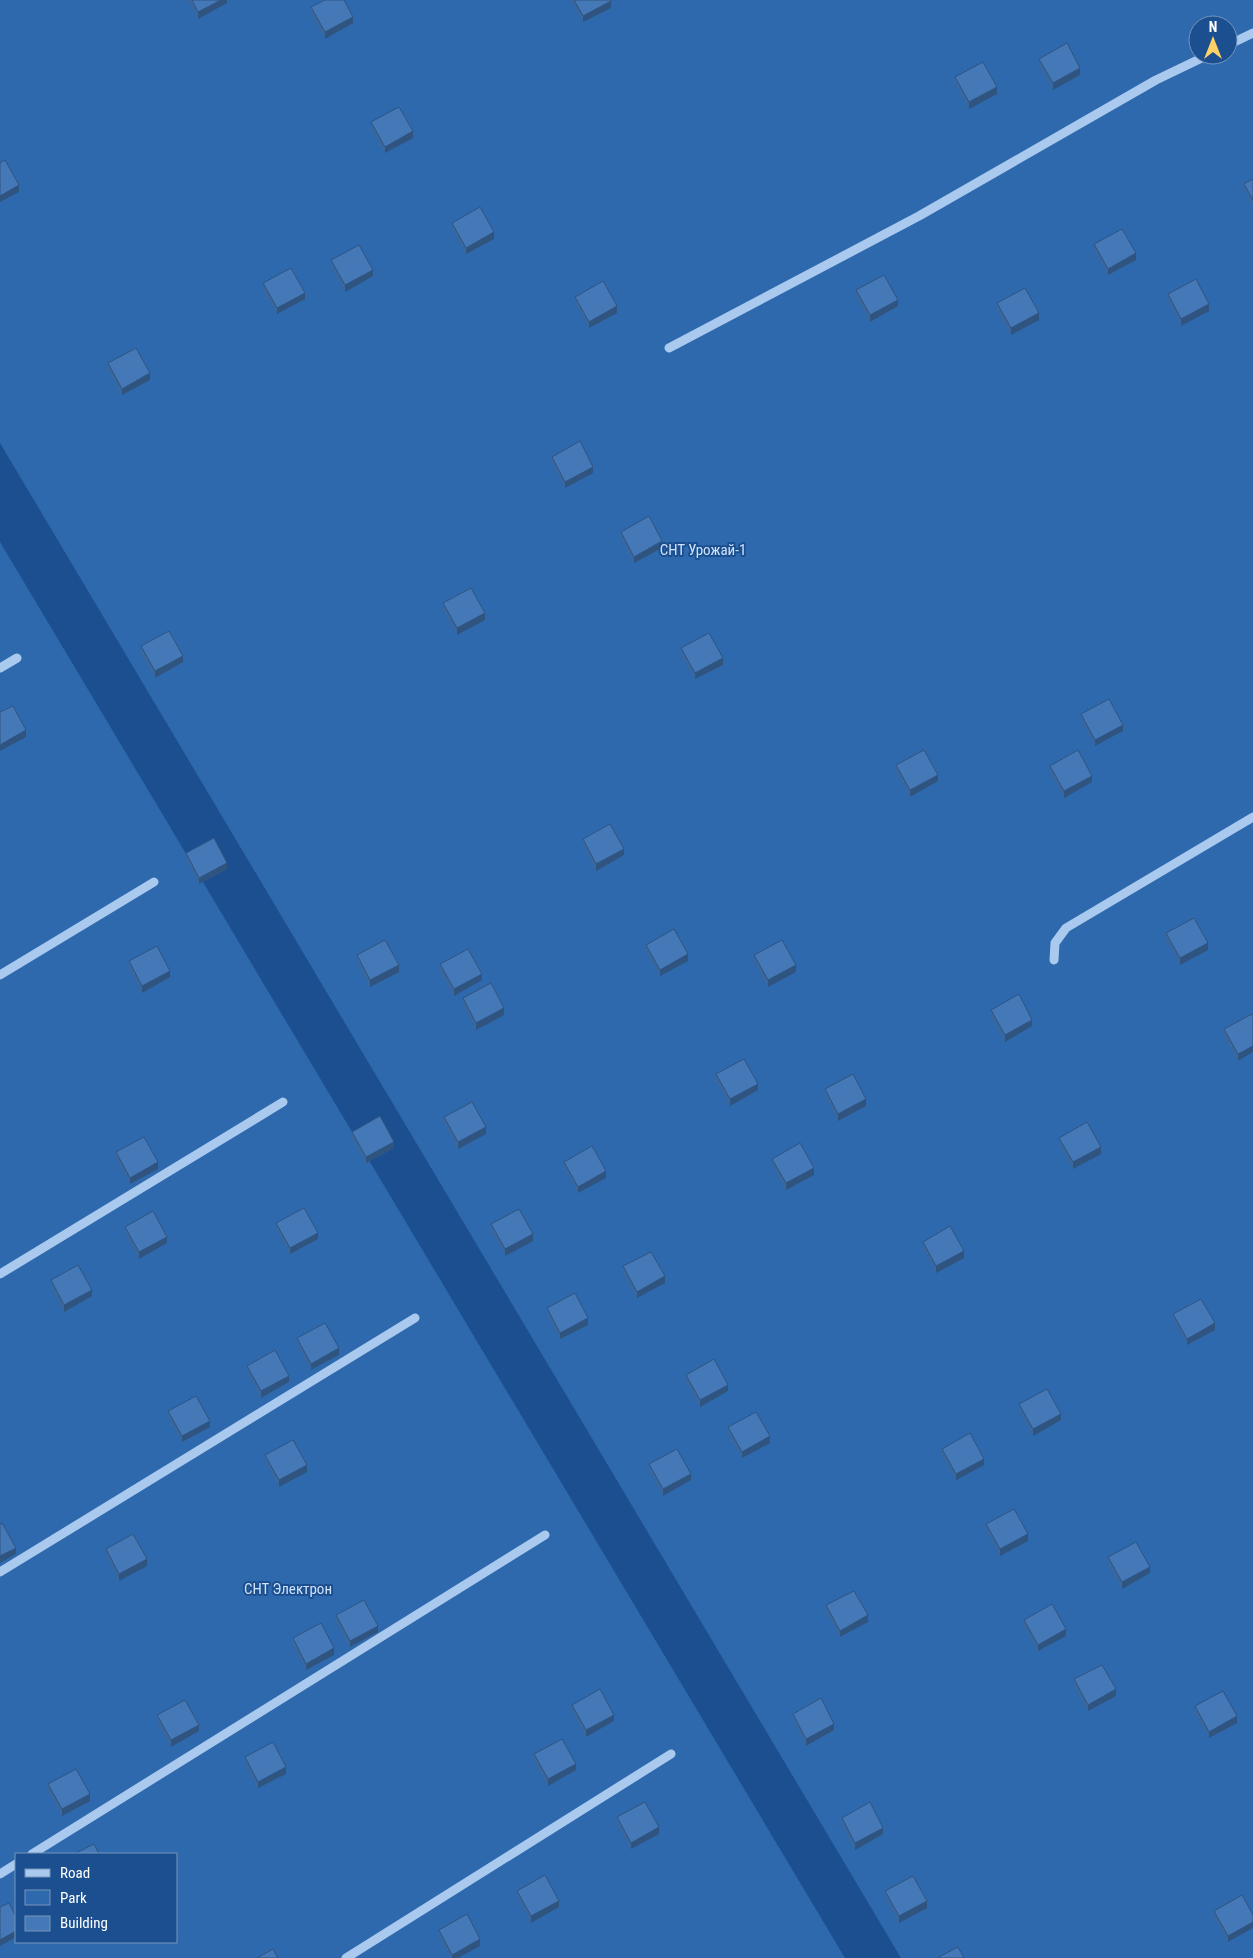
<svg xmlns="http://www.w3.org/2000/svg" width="1253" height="1958" font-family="'Roboto Condensed',sans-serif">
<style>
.green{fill:#2e69ad;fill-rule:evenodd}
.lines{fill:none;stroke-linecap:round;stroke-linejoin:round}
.minor{stroke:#a9c9ee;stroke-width:9}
.wall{fill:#3a679d}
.shaded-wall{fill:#305480}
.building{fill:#4478b7;stroke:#305480}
.labels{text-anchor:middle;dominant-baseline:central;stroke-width:4;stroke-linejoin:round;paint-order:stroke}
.park-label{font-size:15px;fill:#cfe3fa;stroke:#1b4f8f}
</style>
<rect width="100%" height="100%" fill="#1b4f8f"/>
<g class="green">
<path d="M 0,0 L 1253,0 L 1253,1958 L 901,1958 L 0,443 ZM 1198,25 L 1228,25 L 1228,55 L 1198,55 Z"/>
<path d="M 0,542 L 845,1958 L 0,1958 ZM 16,1854 L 176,1854 L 176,1942 L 16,1942 Z"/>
</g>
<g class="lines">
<g class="minor">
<polyline points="1228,45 1253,33"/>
<polyline points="669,348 919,216 1156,80 1208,55"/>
<polyline points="0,668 17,658"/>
<polyline points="1054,960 1055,943 1066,928 1253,817"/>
<polyline points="0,975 154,882"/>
<polyline points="0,1274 283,1102"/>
<polyline points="0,1572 415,1318"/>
<polyline points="32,1854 545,1535"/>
<polyline points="0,1874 16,1864"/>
<polyline points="346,1958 671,1754"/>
</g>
</g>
<g class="wall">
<polygon points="188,0 227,0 227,3 198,19"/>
<polygon points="571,0 611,0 611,8 583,22"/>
<polygon points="311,7 353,23 325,39 311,14"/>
<polygon points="1039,59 1080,75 1053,90 1039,65"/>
<polygon points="955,77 997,94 969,109 955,84"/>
<polygon points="371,122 413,138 385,153 371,128"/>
<polygon points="1253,179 1253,206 1244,190 1244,184"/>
<polygon points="452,223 494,239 466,254 452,229"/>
<polygon points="1094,244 1136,260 1108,275 1094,250"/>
<polygon points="331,260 373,276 345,292 331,266"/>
<polygon points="263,283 305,299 277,314 263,290"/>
<polygon points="856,290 898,306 870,322 856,296"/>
<polygon points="1168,294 1209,311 1181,326 1168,301"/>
<polygon points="575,297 617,313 589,328 575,303"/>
<polygon points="997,303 1039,320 1011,335 997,310"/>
<polygon points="108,363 150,380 122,395 108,370"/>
<polygon points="552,457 593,473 565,488 552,463"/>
<polygon points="621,532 662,548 634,563 621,538"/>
<polygon points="443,603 485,620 457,635 443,610"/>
<polygon points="141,646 183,662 155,678 141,653"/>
<polygon points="681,648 723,665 695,679 681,655"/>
<polygon points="1081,714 1123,731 1095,746 1081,721"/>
<polygon points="896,765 938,781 910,797 896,771"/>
<polygon points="1050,766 1092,782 1064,798 1050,772"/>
<polygon points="583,839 624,855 596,871 583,845"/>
<polygon points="186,853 227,869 199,884 186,859"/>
<polygon points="1166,933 1208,950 1180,965 1166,940"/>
<polygon points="646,945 688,961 660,976 646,951"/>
<polygon points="357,955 399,972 370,987 357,962"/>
<polygon points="754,955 796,972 768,987 754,962"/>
<polygon points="129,961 170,977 142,993 129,968"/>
<polygon points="440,964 482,980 454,996 440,971"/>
<polygon points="463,998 504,1015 476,1030 463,1005"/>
<polygon points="991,1010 1032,1026 1005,1042 991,1016"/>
<polygon points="1252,1014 1238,1061 1224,1036 1224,1029"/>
<polygon points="716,1074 758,1090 730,1106 716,1081"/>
<polygon points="825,1089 866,1106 838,1121 825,1096"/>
<polygon points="444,1117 486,1134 458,1149 444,1123"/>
<polygon points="352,1132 394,1148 366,1163 352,1138"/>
<polygon points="1059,1138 1101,1154 1073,1169 1059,1144"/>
<polygon points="116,1152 158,1169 130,1184 116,1159"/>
<polygon points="772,1159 814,1175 786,1190 772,1165"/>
<polygon points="564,1162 606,1178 578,1193 564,1168"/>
<polygon points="276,1223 318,1239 290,1254 276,1229"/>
<polygon points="491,1224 533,1241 505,1256 491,1231"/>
<polygon points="125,1227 167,1243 139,1259 125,1233"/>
<polygon points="923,1242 964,1258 936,1273 923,1248"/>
<polygon points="623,1266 665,1283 637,1298 623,1273"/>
<polygon points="51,1280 92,1296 64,1312 51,1287"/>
<polygon points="547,1308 588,1325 560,1339 547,1315"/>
<polygon points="1173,1314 1215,1330 1187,1345 1173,1320"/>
<polygon points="297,1338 339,1355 311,1370 297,1345"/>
<polygon points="247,1366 289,1382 261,1398 247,1372"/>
<polygon points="686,1375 728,1391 700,1407 686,1381"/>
<polygon points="1019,1404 1061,1420 1033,1436 1019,1411"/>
<polygon points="168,1411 210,1427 182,1442 168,1417"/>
<polygon points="728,1427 770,1443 742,1458 728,1434"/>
<polygon points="942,1449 984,1465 956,1480 942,1455"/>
<polygon points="265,1455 307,1472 279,1487 265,1461"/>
<polygon points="649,1464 691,1480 663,1496 649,1470"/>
<polygon points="986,1524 1028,1541 1000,1556 986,1531"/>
<polygon points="106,1549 147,1566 119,1581 106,1555"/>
<polygon points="1108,1557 1150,1573 1122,1589 1108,1563"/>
<polygon points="826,1605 868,1622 840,1637 826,1612"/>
<polygon points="336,1615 378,1632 350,1647 336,1622"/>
<polygon points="1024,1620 1066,1636 1038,1651 1024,1626"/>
<polygon points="293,1638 334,1655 306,1670 293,1645"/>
<polygon points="1074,1679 1116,1696 1088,1711 1074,1686"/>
<polygon points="572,1705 614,1721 586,1737 572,1711"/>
<polygon points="1195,1706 1237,1723 1209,1738 1195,1713"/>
<polygon points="793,1714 834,1730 806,1746 793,1720"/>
<polygon points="157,1715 199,1731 171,1747 157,1722"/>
<polygon points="534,1754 576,1770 548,1786 534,1761"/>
<polygon points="245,1757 286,1774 258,1788 245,1764"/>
<polygon points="48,1784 90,1801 62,1816 48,1791"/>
<polygon points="617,1817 659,1834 631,1849 617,1824"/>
<polygon points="842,1818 883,1834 855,1850 842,1824"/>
<polygon points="517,1891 559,1907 531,1923 517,1897"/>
<polygon points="885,1891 927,1908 899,1923 885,1898"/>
<polygon points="1242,1895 1228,1942 1214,1917 1214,1911"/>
<polygon points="439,1930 480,1946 458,1958 451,1958 439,1936"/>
</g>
<g class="shaded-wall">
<polygon points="221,0 227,0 227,3 198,19 198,12"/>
<polygon points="611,1 611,8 583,22 583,16"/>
<polygon points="353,17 353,23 325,39 325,32"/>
<polygon points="1080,68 1080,75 1053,90 1053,83"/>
<polygon points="997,87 997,94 969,109 969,102"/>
<polygon points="413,131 413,138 385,153 385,147"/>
<polygon points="19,185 19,192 0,202 0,196"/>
<polygon points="494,232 494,239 466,254 466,248"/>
<polygon points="1136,253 1136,260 1108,275 1108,269"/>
<polygon points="373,270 373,276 345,292 345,285"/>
<polygon points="305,293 305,299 277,314 277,308"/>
<polygon points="898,300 898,306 870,322 870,315"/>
<polygon points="1209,304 1209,311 1181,326 1181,319"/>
<polygon points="617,306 617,313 589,328 589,322"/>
<polygon points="1039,313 1039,320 1011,335 1011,328"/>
<polygon points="150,373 150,380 122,395 122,389"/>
<polygon points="593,467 593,473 565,488 565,482"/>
<polygon points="662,541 662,548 634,563 634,557"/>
<polygon points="485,613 485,620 457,635 457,628"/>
<polygon points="183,656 183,662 155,678 155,671"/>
<polygon points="723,658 723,665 695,679 695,673"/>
<polygon points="1123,725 1123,731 1095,746 1095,740"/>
<polygon points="26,730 26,737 0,751 0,745"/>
<polygon points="938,775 938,781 910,797 910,790"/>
<polygon points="1092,776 1092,782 1064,798 1064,791"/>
<polygon points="624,849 624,855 596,871 596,864"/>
<polygon points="227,863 227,869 199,884 199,878"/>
<polygon points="1208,943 1208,950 1180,965 1180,958"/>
<polygon points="688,954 688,961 660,976 660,970"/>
<polygon points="399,965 399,972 370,987 370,980"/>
<polygon points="796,965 796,972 768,987 768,980"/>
<polygon points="170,971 170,977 142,993 142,986"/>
<polygon points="482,974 482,980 454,996 454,989"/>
<polygon points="504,1008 504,1015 476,1030 476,1023"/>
<polygon points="1032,1020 1032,1026 1005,1042 1005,1035"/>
<polygon points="1253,1046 1253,1052 1238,1061 1238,1054"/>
<polygon points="758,1084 758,1090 730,1106 730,1099"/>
<polygon points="866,1099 866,1106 838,1121 838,1114"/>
<polygon points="486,1127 486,1134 458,1149 458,1142"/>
<polygon points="394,1142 394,1148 366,1163 366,1157"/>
<polygon points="1101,1147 1101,1154 1073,1169 1073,1162"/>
<polygon points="158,1162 158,1169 130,1184 130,1178"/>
<polygon points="814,1168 814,1175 786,1190 786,1183"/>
<polygon points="606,1171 606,1178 578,1193 578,1187"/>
<polygon points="318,1233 318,1239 290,1254 290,1248"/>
<polygon points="533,1234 533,1241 505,1256 505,1249"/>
<polygon points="167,1237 167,1243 139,1259 139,1252"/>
<polygon points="964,1251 964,1258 936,1273 936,1266"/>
<polygon points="665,1276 665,1283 637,1298 637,1292"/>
<polygon points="92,1290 92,1296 64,1312 64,1305"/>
<polygon points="588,1318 588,1325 560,1339 560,1333"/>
<polygon points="1215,1323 1215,1330 1187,1345 1187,1339"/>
<polygon points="339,1348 339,1355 311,1370 311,1364"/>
<polygon points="289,1376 289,1382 261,1398 261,1391"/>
<polygon points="728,1385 728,1391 700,1407 700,1400"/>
<polygon points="1061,1414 1061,1420 1033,1436 1033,1429"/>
<polygon points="210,1421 210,1427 182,1442 182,1436"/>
<polygon points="770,1436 770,1443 742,1458 742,1452"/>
<polygon points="984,1459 984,1465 956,1480 956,1474"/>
<polygon points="307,1465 307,1472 279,1487 279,1480"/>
<polygon points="691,1474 691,1480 663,1496 663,1489"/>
<polygon points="1028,1534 1028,1541 1000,1556 1000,1549"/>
<polygon points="16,1548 16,1554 0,1563 0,1556"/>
<polygon points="147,1559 147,1566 119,1581 119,1574"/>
<polygon points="1150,1567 1150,1573 1122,1589 1122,1582"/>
<polygon points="868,1615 868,1622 840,1637 840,1631"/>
<polygon points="378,1626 378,1632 350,1647 350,1641"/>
<polygon points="1066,1629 1066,1636 1038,1651 1038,1645"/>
<polygon points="334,1648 334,1655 306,1670 306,1664"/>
<polygon points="1116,1689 1116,1696 1088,1711 1088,1705"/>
<polygon points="614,1715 614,1721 586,1737 586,1730"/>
<polygon points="1237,1716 1237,1723 1209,1738 1209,1732"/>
<polygon points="834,1724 834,1730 806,1746 806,1739"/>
<polygon points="199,1725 199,1731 171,1747 171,1740"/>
<polygon points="576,1764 576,1770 548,1786 548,1779"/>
<polygon points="286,1767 286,1774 258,1788 258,1782"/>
<polygon points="90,1794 90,1801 62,1816 62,1809"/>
<polygon points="659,1827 659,1834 631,1849 631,1843"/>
<polygon points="883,1828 883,1834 855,1850 855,1843"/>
<polygon points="559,1901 559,1907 531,1923 531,1916"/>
<polygon points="927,1901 927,1908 899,1923 899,1916"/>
<polygon points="1253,1922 1253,1928 1228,1942 1228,1936"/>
<polygon points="16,1931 16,1937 0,1946 0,1940"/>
<polygon points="480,1939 480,1946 458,1958 452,1958 452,1955"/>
</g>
<g class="building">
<polygon points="192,0 221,0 198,12"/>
<polygon points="325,0 344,0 353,17 325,32 311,7"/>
<polygon points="574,0 611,0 611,1 583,16"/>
<polygon points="1067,43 1080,68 1053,83 1039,59"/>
<polygon points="983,62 997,87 969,102 955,77"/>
<polygon points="399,107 413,131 385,147 371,122"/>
<polygon points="5,160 19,185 0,196 0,163"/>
<polygon points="1253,179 1253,200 1244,184"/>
<polygon points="480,207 494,232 466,248 452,223"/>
<polygon points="1122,229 1136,253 1108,269 1094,244"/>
<polygon points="359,245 373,270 345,285 331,260"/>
<polygon points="291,268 305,293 277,308 263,283"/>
<polygon points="884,275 898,300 870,315 856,290"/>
<polygon points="1196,279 1209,304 1181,319 1168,294"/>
<polygon points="603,281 617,306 589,322 575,297"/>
<polygon points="1025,288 1039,313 1011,328 997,303"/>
<polygon points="136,348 150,373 122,389 108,363"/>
<polygon points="580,441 593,467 565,482 552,457"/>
<polygon points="649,516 662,541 634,557 621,532"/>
<polygon points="471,588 485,613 457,628 443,603"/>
<polygon points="169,631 183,656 155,671 141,646"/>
<polygon points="709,633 723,658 695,673 681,648"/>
<polygon points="1109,699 1123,725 1095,740 1081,714"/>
<polygon points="13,706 26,730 0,745 0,712"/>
<polygon points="924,750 938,775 910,790 896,765"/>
<polygon points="1078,750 1092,776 1064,791 1050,766"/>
<polygon points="610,824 624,849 596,864 583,839"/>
<polygon points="214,838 227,863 199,878 186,853"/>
<polygon points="1194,918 1208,943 1180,958 1166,933"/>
<polygon points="674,929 688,954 660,970 646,945"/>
<polygon points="385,940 399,965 370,980 357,955"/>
<polygon points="782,940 796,965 768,980 754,955"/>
<polygon points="157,946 170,971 142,986 129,961"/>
<polygon points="468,949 482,974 454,989 440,964"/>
<polygon points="491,983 504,1008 476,1023 463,998"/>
<polygon points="1019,994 1032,1020 1005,1035 991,1010"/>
<polygon points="1252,1014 1253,1016 1253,1046 1238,1054 1224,1029"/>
<polygon points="744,1059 758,1084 730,1099 716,1074"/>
<polygon points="853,1074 866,1099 838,1114 825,1089"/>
<polygon points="472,1102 486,1127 458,1142 444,1117"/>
<polygon points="380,1116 394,1142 366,1157 352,1132"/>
<polygon points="1087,1122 1101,1147 1073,1162 1059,1138"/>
<polygon points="144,1137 158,1162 130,1178 116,1152"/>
<polygon points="800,1143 814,1168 786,1183 772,1159"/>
<polygon points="592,1146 606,1171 578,1187 564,1162"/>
<polygon points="304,1208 318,1233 290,1248 276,1223"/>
<polygon points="519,1209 533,1234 505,1249 491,1224"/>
<polygon points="153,1211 167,1237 139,1252 125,1227"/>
<polygon points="950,1226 964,1251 936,1266 923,1242"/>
<polygon points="651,1252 665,1276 637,1292 623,1266"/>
<polygon points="78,1265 92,1290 64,1305 51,1280"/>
<polygon points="575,1293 588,1318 560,1333 547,1308"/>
<polygon points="1201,1299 1215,1323 1187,1339 1173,1314"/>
<polygon points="325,1323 339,1348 311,1364 297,1338"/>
<polygon points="275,1350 289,1376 261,1391 247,1366"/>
<polygon points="714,1359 728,1385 700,1400 686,1375"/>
<polygon points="1047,1389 1061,1414 1033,1429 1019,1404"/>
<polygon points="196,1396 210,1421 182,1436 168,1411"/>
<polygon points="756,1412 770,1436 742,1452 728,1427"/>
<polygon points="970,1433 984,1459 956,1474 942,1449"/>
<polygon points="293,1440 307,1465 279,1480 265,1455"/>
<polygon points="677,1449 691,1474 663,1489 649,1464"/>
<polygon points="1014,1509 1028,1534 1000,1549 986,1524"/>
<polygon points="2,1523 16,1548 0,1556 0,1524"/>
<polygon points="133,1534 147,1559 119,1574 106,1549"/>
<polygon points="1136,1542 1150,1567 1122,1582 1108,1557"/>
<polygon points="854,1591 868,1615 840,1631 826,1605"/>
<polygon points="364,1600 378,1626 350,1641 336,1615"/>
<polygon points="1052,1604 1066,1629 1038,1645 1024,1620"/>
<polygon points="321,1623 334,1648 306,1664 293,1638"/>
<polygon points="1102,1665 1116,1689 1088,1705 1074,1679"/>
<polygon points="600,1689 614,1715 586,1730 572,1705"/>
<polygon points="1223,1691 1237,1716 1209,1732 1195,1706"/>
<polygon points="821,1698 834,1724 806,1739 793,1714"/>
<polygon points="185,1700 199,1725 171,1740 157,1715"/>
<polygon points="562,1739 576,1764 548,1779 534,1754"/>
<polygon points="273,1742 286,1767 258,1782 245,1757"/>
<polygon points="76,1769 90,1794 62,1809 48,1784"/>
<polygon points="645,1802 659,1827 631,1843 617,1817"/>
<polygon points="870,1802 883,1828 855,1843 842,1818"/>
<polygon points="94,1844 99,1854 74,1854"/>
<polygon points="545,1875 559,1901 531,1916 517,1891"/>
<polygon points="913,1876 927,1901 899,1916 885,1891"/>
<polygon points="1242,1895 1253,1915 1253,1922 1228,1936 1214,1911"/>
<polygon points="9,1903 16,1917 16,1931 0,1940 0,1907"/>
<polygon points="467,1914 480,1939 452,1955 439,1930"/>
<polygon points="958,1947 964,1958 937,1958"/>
<polygon points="273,1949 278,1958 257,1958"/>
</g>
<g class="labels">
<g class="park-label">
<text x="703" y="550">СНТ Урожай-1</text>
<text x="288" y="1589">СНТ Электрон</text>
</g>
</g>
<rect x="15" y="1853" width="162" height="90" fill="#1b4f8f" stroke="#7695bc"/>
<rect x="25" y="1869" width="25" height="8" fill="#a9c9ee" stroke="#7695bc"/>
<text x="60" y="1878" font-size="15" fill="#ffffff">Road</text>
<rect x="25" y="1890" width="25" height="15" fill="#2e69ad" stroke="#7695bc"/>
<text x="60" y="1903" font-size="15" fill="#ffffff">Park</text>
<rect x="25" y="1916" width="25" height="15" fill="#4478b7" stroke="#7695bc"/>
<text x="60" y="1928" font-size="15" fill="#ffffff">Building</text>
<g transform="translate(1213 40)"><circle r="24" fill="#1b4f8f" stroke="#7695bc"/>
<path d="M0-4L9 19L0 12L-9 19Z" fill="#ffd166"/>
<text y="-8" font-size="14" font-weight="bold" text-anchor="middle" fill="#ffffff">N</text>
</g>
</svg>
